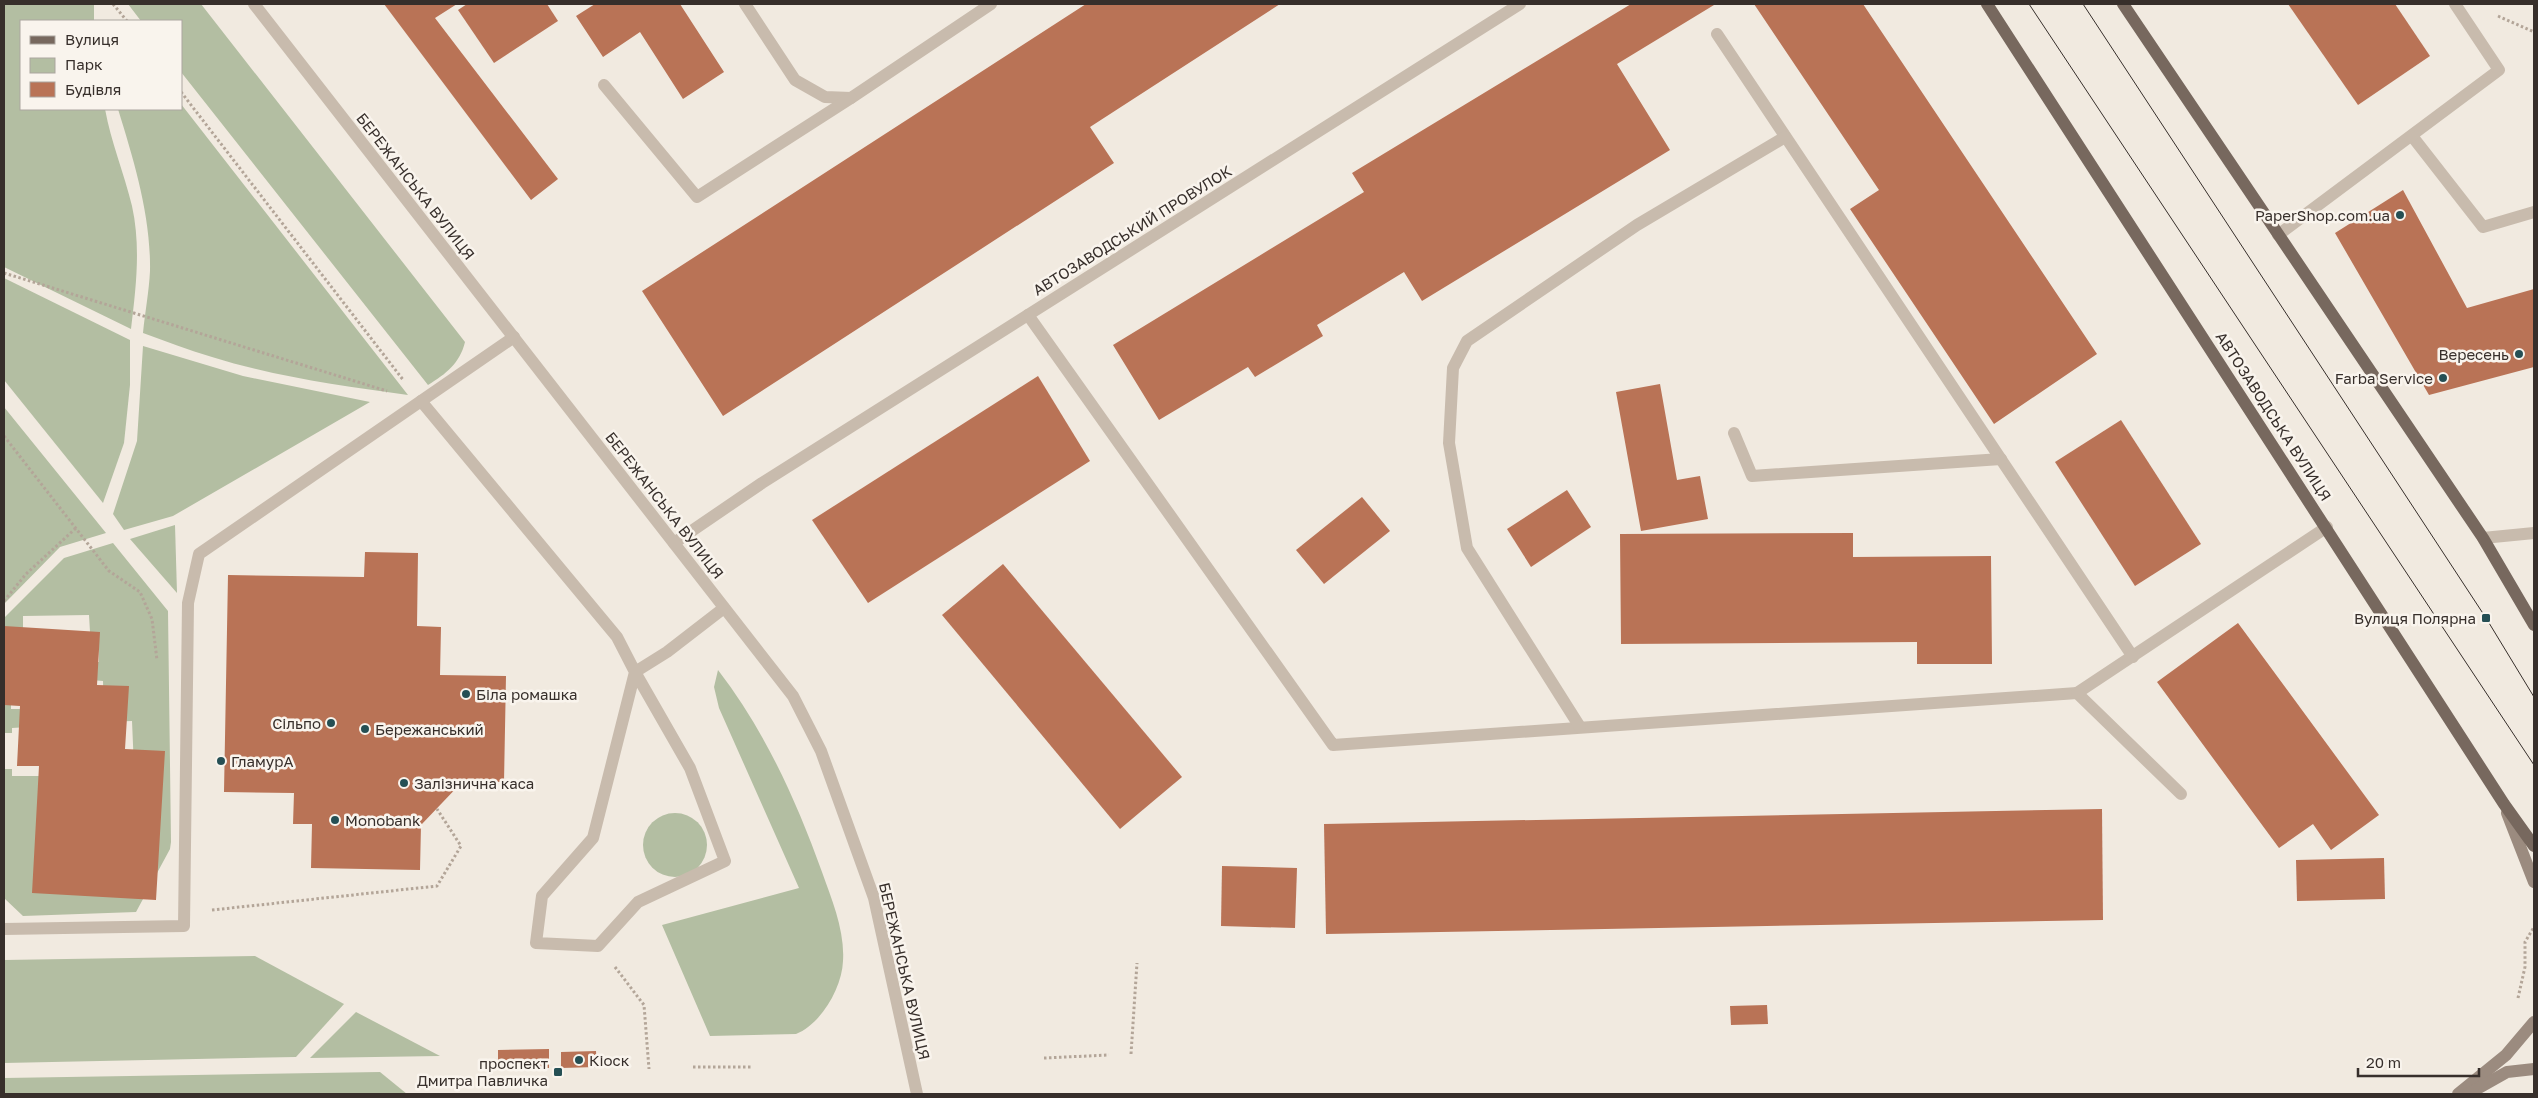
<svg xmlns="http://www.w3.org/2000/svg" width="2538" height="1098" font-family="'Golos Text',sans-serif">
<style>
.green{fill:#b3bea2}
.building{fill:#b97356}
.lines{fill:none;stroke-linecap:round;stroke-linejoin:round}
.path{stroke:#b3a598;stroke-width:3;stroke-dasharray:2.5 2.5;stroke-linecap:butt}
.service{stroke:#c8bbad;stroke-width:12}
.minor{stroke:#c8bbad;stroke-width:12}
.tertiary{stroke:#c8bbad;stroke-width:12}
.secondary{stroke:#9b8b7f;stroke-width:12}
.primary{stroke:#77685e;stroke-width:12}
.tram{stroke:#372f2b;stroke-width:1}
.poi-dot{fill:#254f54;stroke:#f9f4ed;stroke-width:2}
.labels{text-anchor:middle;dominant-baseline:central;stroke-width:5;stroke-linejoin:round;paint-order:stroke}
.street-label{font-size:15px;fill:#372f2b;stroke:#f9f4ed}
.poi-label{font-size:15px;fill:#372f2b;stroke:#f9f4ed;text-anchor:end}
</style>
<rect width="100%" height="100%" fill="#f1eae0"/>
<g class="green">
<path d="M 4,4 L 94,4 L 94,21 L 21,21 L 21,109 L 105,109 C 111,142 124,173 132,206 C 141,247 136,287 131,329 L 4,267 Z"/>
<path d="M 128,4 L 201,4 L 465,342 C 460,363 446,374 428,385 L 181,72 L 181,21 L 141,21 Z"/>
<path d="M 181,104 L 408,395 C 342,386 276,377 212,357 C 188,350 166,341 143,333 C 145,312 149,292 150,271 C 151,216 134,161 118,109 L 181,109 Z"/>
<polygon points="4,278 130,340 130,385 124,443 103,503 4,380"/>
<polygon points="143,346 243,376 370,402 173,516 124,530 113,514 137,441"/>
<polygon points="4,407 106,533 60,547 4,604"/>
<polygon points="175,525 177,593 130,539"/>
<polygon points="113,543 168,611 171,842 170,849 136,912 23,916 4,898 4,769 12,769 12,776 62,776 134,768 132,721 104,722 103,681 91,680 90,662 99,662 99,633 90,632 89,615 23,616 23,639 11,680 11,709 27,709 28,727 12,728 12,733 4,733 4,618 64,558"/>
<path d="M 718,670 C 765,731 796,800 822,872 C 832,900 845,931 843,961 C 842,988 821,1024 796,1034 L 710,1036 L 662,925 L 799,888 L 719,708 L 714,687 Z"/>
<circle cx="675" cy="845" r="32"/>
<polygon points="255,956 344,1004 296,1057 4,1063 4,960"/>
<polygon points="356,1012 440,1056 310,1058"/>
<polygon points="380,1072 407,1094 4,1094 4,1078"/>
</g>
<g class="building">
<polygon points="384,4 457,4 435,18 558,179 531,200"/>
<polygon points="467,4 547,4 558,21 494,63 458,10"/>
<polygon points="595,4 680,4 724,72 683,99 640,32 603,57 576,16"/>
<polygon points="1086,4 1280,4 1090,127 1114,163 723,416 642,291"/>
<polygon points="1631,4 1714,5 1617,64 1670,150 1422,301 1404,272 1317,325 1323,336 1255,377 1248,367 1159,420 1113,345 1364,192 1352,173"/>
<polygon points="1754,4 1863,4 2097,354 1994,424 1850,209 1879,190"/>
<polygon points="2288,4 2395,4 2430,56 2358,105"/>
<polygon points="2403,190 2467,308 2534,289 2534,367 2429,395 2335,233"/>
<polygon points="1038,376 1090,461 868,603 812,520"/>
<polygon points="1660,384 1677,480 1700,476 1708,519 1641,531 1616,392"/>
<polygon points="2121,420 2201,544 2135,586 2055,462"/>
<polygon points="1567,490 1591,527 1531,567 1507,529"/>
<polygon points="1362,497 1390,531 1324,584 1296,550"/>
<polygon points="1853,533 1853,557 1991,556 1992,664 1917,664 1917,642 1621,644 1620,534"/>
<polygon points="365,552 418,553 417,626 441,627 440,675 506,676 504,782 463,781 421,825 420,870 311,868 312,824 293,824 294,793 224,792 228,575 364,577"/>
<polygon points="1003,564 1182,777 1120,829 942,615"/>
<polygon points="2238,623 2379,815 2331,850 2313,824 2279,848 2157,682"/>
<polygon points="4,626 100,632 97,685 129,686 125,749 165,751 156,900 32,893 39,766 17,766 20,706 4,705"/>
<polygon points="2102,809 2103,920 1326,934 1324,824"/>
<polygon points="2384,858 2385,899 2297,901 2296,860"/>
<polygon points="1222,866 1297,868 1295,928 1221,926"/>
<polygon points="1767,1005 1768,1024 1731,1025 1730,1006"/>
<polygon points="549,1049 549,1068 498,1068 498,1050"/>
<polygon points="596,1051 597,1067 561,1068 561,1052"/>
</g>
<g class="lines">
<g class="path">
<polyline points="113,4 127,21"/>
<polyline points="2498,16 2534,32"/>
<polyline points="181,92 404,381"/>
<polyline points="4,273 387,391"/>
<polyline points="4,436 109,571 140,592 152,619 157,660"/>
<polyline points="4,601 26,574 76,528"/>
<polyline points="212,910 437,886 461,846 437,809"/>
<polyline points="615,967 644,1005 649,1069"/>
<polyline points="2518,998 2525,967 2525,942 2534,927"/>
<polyline points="1131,1054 1137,963"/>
<polyline points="1044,1058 1109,1055"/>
<polyline points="693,1067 751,1067"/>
</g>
<g class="service">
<polyline points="745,4 795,80 825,97 851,98 991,4"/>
<polyline points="1717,34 2133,657"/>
<polyline points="604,85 697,197 851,98"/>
<polyline points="2412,136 2483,227 2534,212"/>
<polyline points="2278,235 2499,70 2455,4"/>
<polyline points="1028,315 1333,745 2077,693 2181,794"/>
<polyline points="421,401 617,637 635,672 593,838 542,896 536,943 598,946 638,902 725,861 690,768 635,672 667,652 724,608"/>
<polyline points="1734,433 1752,476 2001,459"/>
<polyline points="674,543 762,483 1520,4"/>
<polyline points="2077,693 2327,527"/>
<polyline points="1580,727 1467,548 1449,443 1453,368 1467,341 1637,225 1785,137"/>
<polyline points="4,929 184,926 188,603 199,554 514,337"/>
</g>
<polyline class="minor" points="2483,538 2534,533"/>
<polyline class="tertiary" points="254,4 793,696 821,751 874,898 917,1094"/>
<g class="secondary">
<polyline points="2507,813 2534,882"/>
<polyline points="2458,1094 2506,1055 2534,1022"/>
<polyline points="2468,1094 2507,1072 2534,1069"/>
</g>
<g class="primary">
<polyline points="1987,4 2504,804 2534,846"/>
<polyline points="2123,4 2483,538 2534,625"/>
</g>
<g class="tram">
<polyline points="2029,4 2534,765"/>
<polyline points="2083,4 2486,618 2534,697"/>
</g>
</g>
<g class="poi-dot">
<circle cx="2400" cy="215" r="5"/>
<circle cx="2519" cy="354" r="5"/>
<circle cx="2443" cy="378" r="5"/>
<rect x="2481" y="613" width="10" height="10" rx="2.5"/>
<circle cx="466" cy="694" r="5"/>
<circle cx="331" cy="723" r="5"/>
<circle cx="365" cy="729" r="5"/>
<circle cx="221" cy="761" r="5"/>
<circle cx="404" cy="783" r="5"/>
<circle cx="335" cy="820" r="5"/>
<circle cx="579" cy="1060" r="5"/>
<rect x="553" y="1067" width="10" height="10" rx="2.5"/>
</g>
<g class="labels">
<g class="street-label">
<text transform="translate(416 186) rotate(52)">БЕРЕЖАНСЬКА ВУЛИЦЯ</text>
<text transform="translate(1132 230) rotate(-32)">АВТОЗАВОДСЬКИЙ ПРОВУЛОК</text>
<text transform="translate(2274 416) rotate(57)">АВТОЗАВОДСЬКА ВУЛИЦЯ</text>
<text transform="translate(665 505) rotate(52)">БЕРЕЖАНСЬКА ВУЛИЦЯ</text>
<text transform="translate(905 971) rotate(77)">БЕРЕЖАНСЬКА ВУЛИЦЯ</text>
</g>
<g class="poi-label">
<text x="2390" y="215">PaperShop.com.ua</text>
<text x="2509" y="354">Вересень</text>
<text x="2433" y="378">Farba Service</text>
<text x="2476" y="618">Вулиця Полярна</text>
<text x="476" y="694" text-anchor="start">Біла ромашка</text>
<text x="321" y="723">Сільпо</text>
<text x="375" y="729" text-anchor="start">Бережанський</text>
<text x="231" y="761" text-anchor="start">ГламурА</text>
<text x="414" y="783" text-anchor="start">Залізнична каса</text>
<text x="345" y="820" text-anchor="start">Monobank</text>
<text x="589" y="1060" text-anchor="start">Кіоск</text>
<text x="548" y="1063">проспект<tspan x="548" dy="17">Дмитра Павличка</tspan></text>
</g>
</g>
<rect width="2538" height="1098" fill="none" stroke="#372f2b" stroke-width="10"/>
<rect x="20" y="20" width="162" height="90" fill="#f9f4ed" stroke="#aba59f"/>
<rect x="30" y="36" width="25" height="8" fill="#77685e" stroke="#aba59f"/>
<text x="65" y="45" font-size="15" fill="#372f2b">Вулиця</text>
<rect x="30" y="58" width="25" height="15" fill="#b3bea2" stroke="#aba59f"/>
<text x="65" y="70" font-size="15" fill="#372f2b">Парк</text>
<rect x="30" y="82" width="25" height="15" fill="#b97356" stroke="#aba59f"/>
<text x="65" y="95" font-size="15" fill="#372f2b">Будівля</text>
<path d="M2358 1068v8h121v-8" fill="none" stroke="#372f2b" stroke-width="2.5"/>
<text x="2366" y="1068" font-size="15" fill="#372f2b" stroke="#f9f4ed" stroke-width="4" paint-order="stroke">20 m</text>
</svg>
